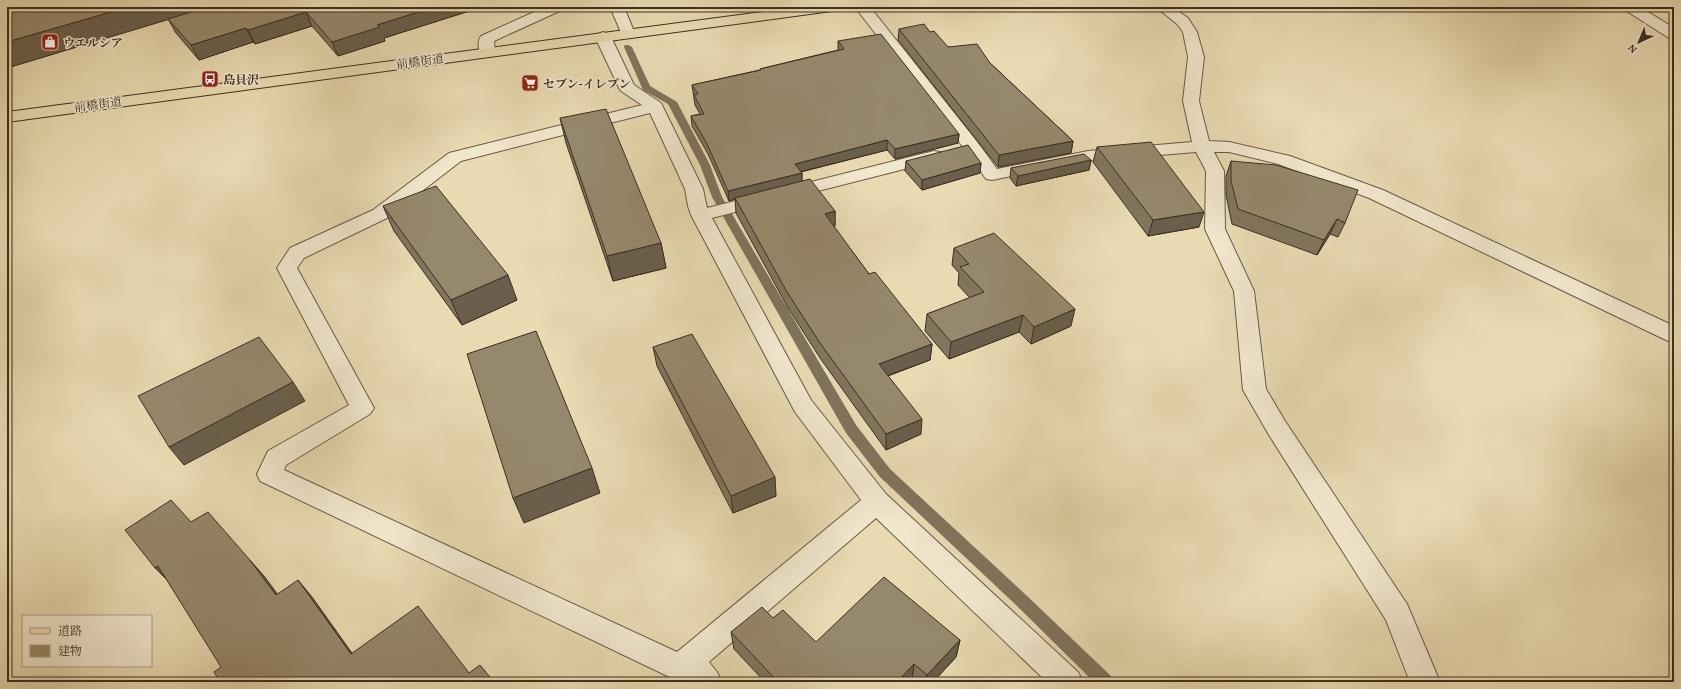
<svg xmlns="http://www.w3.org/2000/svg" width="1681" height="689" font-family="'Gentium Book Plus','Noto Serif JP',serif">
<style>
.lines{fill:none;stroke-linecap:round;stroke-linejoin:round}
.stream{fill:#80735b;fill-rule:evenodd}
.minor-casing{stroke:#675a45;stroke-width:2}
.tertiary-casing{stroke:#675a45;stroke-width:2}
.primary-casing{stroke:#3c2f21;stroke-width:2}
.minor{fill:#f1e7cd;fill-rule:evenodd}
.tertiary{fill:#f1e7cd;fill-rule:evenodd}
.primary{fill:#e9dab2;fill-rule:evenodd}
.wall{fill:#81755d;stroke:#3c2f21}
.shaded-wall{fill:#695f4c;stroke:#3c2f21}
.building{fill:#96886c;stroke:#3c2f21}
.labels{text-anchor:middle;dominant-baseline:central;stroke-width:3;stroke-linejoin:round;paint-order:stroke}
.far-poi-label{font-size:12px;font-weight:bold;fill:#3c2f21;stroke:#f1e7cd;text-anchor:start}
.far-street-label{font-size:12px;fill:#3c2f21;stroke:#f1e7cd}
</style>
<rect width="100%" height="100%" fill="#e9dab2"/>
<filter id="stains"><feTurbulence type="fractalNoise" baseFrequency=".005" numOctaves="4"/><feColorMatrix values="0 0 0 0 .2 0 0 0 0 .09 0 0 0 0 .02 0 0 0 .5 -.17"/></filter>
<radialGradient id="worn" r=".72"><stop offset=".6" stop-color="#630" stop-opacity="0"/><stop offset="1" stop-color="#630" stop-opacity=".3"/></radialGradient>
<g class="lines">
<polygon class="stream" points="625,45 628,45 632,47 650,86 677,102 710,165 722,197 856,425 890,469 1026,595 1111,676 1113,682 1094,682 1016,605 880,477 846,433 712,197 700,165 668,104 643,90 624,47"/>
<defs>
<g id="minor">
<polygon points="610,7 624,7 635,34 633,37 628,38 623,37"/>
<polygon points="855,7 870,7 978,143 997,169 1088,151 1192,142 1183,101 1188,57 1183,32 1177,24 1156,7 1172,7 1188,18 1197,32 1204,57 1199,101 1209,141 1229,142 1290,156 1383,190 1674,326 1674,343 1666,340 1369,198 1278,164 1229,152 1214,152 1224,171 1225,229 1254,291 1266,389 1285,421 1407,604 1440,682 1410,682 1386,620 1269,435 1243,390 1234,291 1205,229 1206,171 1196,152 1088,161 992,180 986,179 966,151"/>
<polygon points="1623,7 1640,7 1674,28 1674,39 1669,38 1625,10"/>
<path d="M 603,32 L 608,34 L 611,37 L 634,85 L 661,103 L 663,107 L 703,189 L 707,208 L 934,151 L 940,152 L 943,156 L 940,160 L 712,218 L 811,400 L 886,494 L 1078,672 L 1083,682 L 1047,682 L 876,518 L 709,662 L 717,672 L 722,682 L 688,682 L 686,680 L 680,682 L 260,481 L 257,474 L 268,451 L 349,405 L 277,268 L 290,248 L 373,210 L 449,153 L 642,105 L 621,91 L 619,88 L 595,37 L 598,34 ZM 650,113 L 685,189 L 688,206 L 691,215 L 795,412 L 861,500 L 677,652 L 284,470 L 286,465 L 370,414 L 374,408 L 297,268 L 304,258 L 387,218 L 461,161 Z"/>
</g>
<path id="tertiary" d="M 545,7 L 564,7 L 562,10 L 494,41 L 495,52 L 492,55 L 487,57 L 482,55 C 478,50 477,41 481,36 Z"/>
<polygon id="primary" points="799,7 839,7 837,10 832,11 7,122 7,112"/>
</defs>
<use href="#minor" class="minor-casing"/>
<use href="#tertiary" class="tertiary-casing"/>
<use href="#primary" class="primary-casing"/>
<use href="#minor" class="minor"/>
<use href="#tertiary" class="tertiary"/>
<use href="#primary" class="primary"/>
</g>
<g class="wall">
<polygon points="7,7 190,12 330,11 326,7 482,7 384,38 385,41 338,56 312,26 255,44 253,42 199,60 176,33 168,19 7,68"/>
<polygon points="899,29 930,32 948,47 990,63 1073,141 1071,153 998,167 898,40"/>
<polygon points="838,41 959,134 958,143 895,159 887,150 801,172 802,173 802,181 835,211 835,226 834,227 869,274 932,344 930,360 888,376 921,434 886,450 820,358 788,308 736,213 735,199 729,201 708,154 692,126 691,116 700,114 695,105 692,85 760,70 760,69 838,50"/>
<polygon points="560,118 661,243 666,268 613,281 566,143"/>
<polygon points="1097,147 1199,227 1148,236 1093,162"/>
<polygon points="1091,160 1089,170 1016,186 1010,178 1011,168"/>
<polygon points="906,161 981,163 980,173 922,190 905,171"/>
<polygon points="1231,161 1345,223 1338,237 1330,234 1317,255 1232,224 1226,195 1226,176"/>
<polygon points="383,206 517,300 462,325 394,231"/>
<polygon points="954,248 1071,326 1031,344 1019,332 949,359 925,331 927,314 970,298 958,285 959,273 952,265"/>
<polygon points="653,347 776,496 733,513 657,366"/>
<polygon points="773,618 816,642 960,640 956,657 933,682 914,682 912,680 911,682 765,682 734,649 731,632"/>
</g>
<g class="shaded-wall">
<polygon points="128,7 187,7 190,13 7,68 7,42"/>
<polygon points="434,7 482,7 384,38 385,41 338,56 332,42 377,25"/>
<polygon points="306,12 312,26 255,44 248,30"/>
<polygon points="246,28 253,42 199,60 191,45"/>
<polygon points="959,134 958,143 895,159 895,149"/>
<polygon points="887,140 887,150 795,173 795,164"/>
<polygon points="1073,141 1071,153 998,167 999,155"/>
<polygon points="1091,160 1089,170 1016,186 1018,176"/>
<polygon points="981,163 980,173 922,190 922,180"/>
<polygon points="802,173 802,183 735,198 735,199 729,201 728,191"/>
<polygon points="835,211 835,226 825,230 825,214"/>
<polygon points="1204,212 1199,227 1148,236 1153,220"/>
<polygon points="1337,219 1330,234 1317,255 1324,240"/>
<polygon points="661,243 666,268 613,281 607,256"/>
<polygon points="508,275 517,300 462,325 451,300"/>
<polygon points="1075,309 1071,326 1031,344 1034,327"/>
<polygon points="1023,315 1019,332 949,359 951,342"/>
<polygon points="932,344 930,360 878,379 879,364"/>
<polygon points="293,382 305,401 184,465 169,447"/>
<polygon points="922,419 921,434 886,450 886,434"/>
<polygon points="592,468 600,493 524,523 513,498"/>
<polygon points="775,477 776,496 733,513 731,496"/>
<polygon points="249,559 264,576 290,611 276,595"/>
<polygon points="158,566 172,585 155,568"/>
<polygon points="298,580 312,597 364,670 351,654"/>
<polygon points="960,640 956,657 933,682 926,682 927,675"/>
<polygon points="914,664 912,680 911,682 897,682"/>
</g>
<g class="building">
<polygon points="7,7 128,7 7,42"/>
<polygon points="208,7 318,7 322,11 331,11 335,8 334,7 434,7 377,25 380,27 332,42 306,12 248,30 246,28 191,45 168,19"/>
<polygon points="924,24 930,32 934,31 948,47 977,44 990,63 1073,141 999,155 899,29"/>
<polygon points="881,34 959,134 895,149 887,140 795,164 802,173 728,191 707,144 691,116 704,114 694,95 698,94 692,85 761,70 760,69 844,49 838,41"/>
<polygon points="606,109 661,243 607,256 560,118"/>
<polygon points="1151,142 1204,212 1153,220 1097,147"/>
<polygon points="968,145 981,163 922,180 906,161"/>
<polygon points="1084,154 1091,160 1018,176 1011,168"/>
<polygon points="1231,161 1276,165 1358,190 1345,223 1337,219 1324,240 1238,209 1231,181"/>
<polygon points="810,179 835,211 825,214 869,274 875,272 932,344 879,364 922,419 886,434 820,343 787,292 735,198"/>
<polygon points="436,186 508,275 451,300 383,206"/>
<polygon points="994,233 1075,309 1034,327 1023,315 951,342 927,314 984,292 960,267 969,264 954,248"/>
<polygon points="536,331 592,468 513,498 467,354"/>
<polygon points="692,334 775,477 731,496 653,347"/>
<polygon points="259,337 293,382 169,447 138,396"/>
<polygon points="171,500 191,522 208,512 249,559 276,595 298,580 351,654 418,606 469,673 480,665 494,682 220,682 214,672 221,667 158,566 155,568 125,530"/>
<polygon points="884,577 960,640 927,675 914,664 897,682 778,682 731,632 762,607 773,618 783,610 816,642"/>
</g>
<defs>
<symbol id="shop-square" viewBox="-11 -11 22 22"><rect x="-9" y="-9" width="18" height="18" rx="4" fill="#8f2418" stroke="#f1e7cd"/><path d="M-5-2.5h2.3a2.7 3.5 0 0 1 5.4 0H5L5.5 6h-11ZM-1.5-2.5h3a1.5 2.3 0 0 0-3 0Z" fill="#fff"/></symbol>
<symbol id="bus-square" viewBox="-11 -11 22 22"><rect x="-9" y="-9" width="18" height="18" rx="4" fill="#8f2418" stroke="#f1e7cd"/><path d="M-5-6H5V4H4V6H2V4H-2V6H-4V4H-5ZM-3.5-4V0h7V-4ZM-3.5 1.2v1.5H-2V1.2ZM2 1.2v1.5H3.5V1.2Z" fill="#fff"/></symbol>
<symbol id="supermarket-square" viewBox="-11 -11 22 22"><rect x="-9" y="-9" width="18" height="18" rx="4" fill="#8f2418" stroke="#f1e7cd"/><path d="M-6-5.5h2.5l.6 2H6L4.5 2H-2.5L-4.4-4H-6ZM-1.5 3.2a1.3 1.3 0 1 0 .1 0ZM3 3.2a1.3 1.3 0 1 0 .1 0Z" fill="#fff"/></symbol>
</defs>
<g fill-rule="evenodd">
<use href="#shop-square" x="40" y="32" width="20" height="20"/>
<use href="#bus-square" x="200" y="69" width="20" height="20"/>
<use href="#supermarket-square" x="520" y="73" width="20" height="20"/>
</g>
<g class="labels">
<g class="far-poi-label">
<text x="63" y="42">ウエルシア</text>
<text x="223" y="79">島貝沢</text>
<text x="543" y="83">セブン-イレブン</text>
</g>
<g class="far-street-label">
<text transform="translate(420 61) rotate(-8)">前橋街道</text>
<text transform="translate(98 104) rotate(-8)">前橋街道</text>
</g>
</g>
<rect width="1681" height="689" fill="none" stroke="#e9dab2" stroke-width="24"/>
<rect x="8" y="8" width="1665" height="673" fill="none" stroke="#3c2f21" stroke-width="2"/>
<rect x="12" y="12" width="1657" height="665" fill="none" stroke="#3c2f21"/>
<rect x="22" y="615" width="130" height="52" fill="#f1e7cd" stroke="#a99d88"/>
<rect x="30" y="628" width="20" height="6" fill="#e9dab2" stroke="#a99d88"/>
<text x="58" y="635" font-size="12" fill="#3c2f21">道路</text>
<rect x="30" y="645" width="20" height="12" fill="#96886c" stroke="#a99d88"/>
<text x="58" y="655" font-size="12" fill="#3c2f21">建物</text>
<g transform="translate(1639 42) rotate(224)" stroke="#f1e7cd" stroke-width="3" paint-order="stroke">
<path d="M0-3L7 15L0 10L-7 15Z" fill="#3c2f21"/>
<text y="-6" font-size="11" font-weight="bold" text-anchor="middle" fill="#3c2f21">N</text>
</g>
<rect width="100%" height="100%" filter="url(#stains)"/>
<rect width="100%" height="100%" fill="url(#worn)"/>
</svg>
